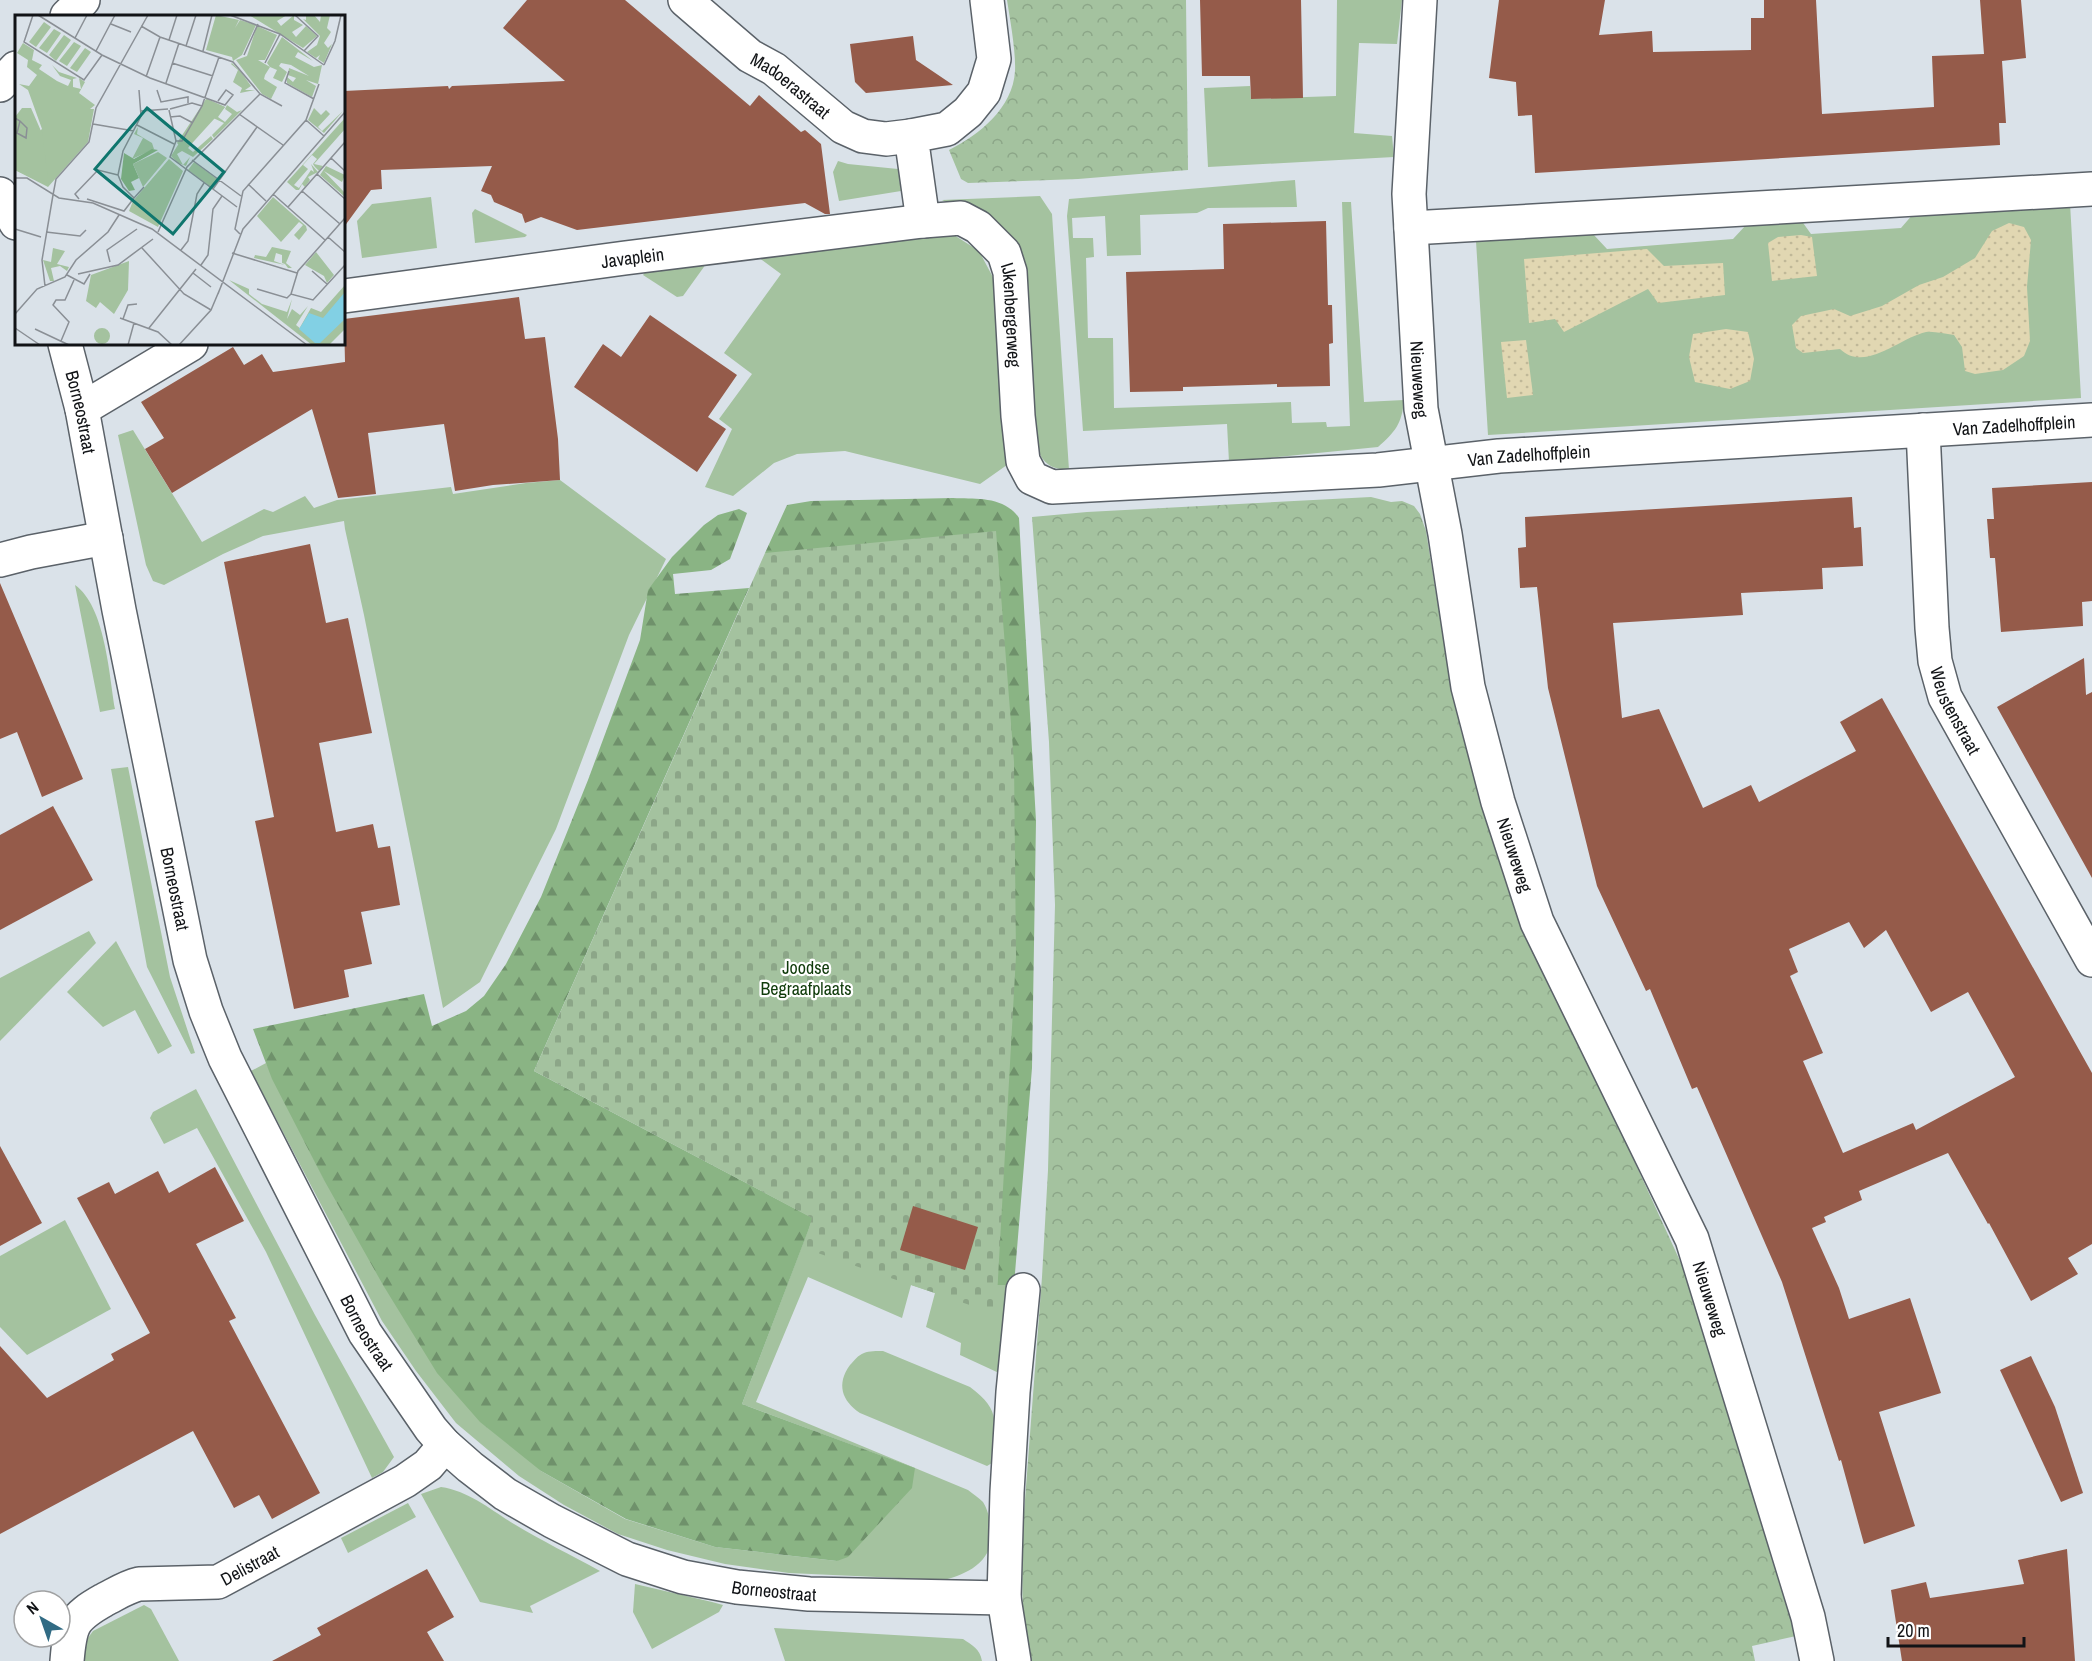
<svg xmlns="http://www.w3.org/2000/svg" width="2092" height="1661" font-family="'Archivo Narrow',sans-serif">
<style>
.green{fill:#a4c29f}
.forest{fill:url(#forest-firs)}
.sand{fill:url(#sand-dots)}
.cemetery{fill:url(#cemetery-stones)}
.park{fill:url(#park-crowns)}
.building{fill:#955b4a;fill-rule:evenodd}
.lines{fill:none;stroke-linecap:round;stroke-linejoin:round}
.street-casing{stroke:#5b6269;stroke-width:36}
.street{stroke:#fff;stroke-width:33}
.labels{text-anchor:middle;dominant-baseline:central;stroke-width:4.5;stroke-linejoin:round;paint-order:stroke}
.street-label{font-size:18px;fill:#111316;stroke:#fff}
.park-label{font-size:18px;fill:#103b0b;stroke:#fff}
.inset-road{fill:none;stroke:#8a8f95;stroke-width:1.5}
.view{fill:#0f766e;fill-opacity:0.15;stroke:#0f766e;stroke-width:3}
.inset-edge{fill:none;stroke:#111316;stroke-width:3}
</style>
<defs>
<pattern id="forest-firs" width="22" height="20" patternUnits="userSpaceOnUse" patternTransform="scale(1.5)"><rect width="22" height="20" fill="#8ab484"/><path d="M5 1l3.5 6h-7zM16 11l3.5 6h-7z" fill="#6f916b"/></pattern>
<pattern id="sand-dots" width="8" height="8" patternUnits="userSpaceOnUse" patternTransform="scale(1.5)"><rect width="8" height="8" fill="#e1d7b2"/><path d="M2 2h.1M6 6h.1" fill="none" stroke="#c0b898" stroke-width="1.8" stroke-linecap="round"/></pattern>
<pattern id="cemetery-stones" width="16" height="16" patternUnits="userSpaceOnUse" patternTransform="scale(1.5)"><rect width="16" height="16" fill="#a4c29f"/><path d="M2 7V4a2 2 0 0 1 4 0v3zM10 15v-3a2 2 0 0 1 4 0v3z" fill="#8ca688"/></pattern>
<pattern id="park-crowns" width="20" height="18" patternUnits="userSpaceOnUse" patternTransform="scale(1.5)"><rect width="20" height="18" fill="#a4c29f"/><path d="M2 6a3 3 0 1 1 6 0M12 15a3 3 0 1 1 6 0" fill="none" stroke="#8ca688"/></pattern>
</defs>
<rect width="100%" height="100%" fill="#dae2e9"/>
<g class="green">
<polygon points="1337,0 1402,0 1397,44 1359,43 1354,133 1392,136 1394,157 1208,167 1204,88 1250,86 1251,99 1336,96"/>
<polygon points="838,161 848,164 898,169 901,191 839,201 833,172"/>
<path d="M 1295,180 L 1297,207 L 1208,208 L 1197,213 L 1140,215 L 1141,255 L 1107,256 L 1105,216 L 1072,218 L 1073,238 L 1093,238 L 1094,257 L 1086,258 L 1088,338 L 1113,338 L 1114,408 L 1291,402 L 1292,423 L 1326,422 L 1327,427 L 1350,426 L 1342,202 L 1351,202 L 1364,402 L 1404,400 C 1402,424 1395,432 1378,447 L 1229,462 L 1227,424 L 1083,431 L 1067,216 L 1069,199 Z"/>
<path d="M 1040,196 L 1052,214 L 1069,470 C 1042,469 1039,455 1032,432 L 1027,273 L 1019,246 L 1011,235 L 993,218 L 972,208 L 950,204 L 942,200 Z"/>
<polygon points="431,197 437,248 362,258 357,221 372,204"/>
<polygon points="2070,203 2081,398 1488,435 1476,241 1593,234 1607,249 1733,239 1747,224 1801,220 1811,234 1901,228 1914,213"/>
<polygon points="475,209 527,235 525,237 475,243 472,213"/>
<polygon points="954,235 979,251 995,281 1014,460 980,484 845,451 797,454 774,463 733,496 705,487 732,429 719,419 752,374 724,353 781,274 758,257 762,252"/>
<polygon points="706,264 683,296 677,297 643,275 647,269"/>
<polygon points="133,430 202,542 264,509 273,512 305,496 314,508 337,500 451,487 453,494 526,483 560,480 666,559 629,635 556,829 480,982 443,1008 364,615 345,529 344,521 263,536 223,554 164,585 153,581 146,565 118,435"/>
<path d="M 75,585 C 105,606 109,673 115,709 L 100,712 Z"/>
<polygon points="128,767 170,977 195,1053 191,1054 147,967 111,769"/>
<polygon points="89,931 96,943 0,1041 0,978"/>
<polygon points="116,941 172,1046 158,1054 135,1010 103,1027 67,992"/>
<path d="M 266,1063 L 324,1179 L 541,1471 L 625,1519 L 715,1547 L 837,1561 L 914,1468 L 742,1404 L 810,1225 L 997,1286 L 997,1285 L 1014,1285 L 999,1373 L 960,1355 L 961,1343 L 926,1327 L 935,1293 L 911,1285 L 902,1318 L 808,1277 L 756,1402 L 968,1490 C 973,1494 979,1498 983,1502 C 988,1510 990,1520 991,1529 C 995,1560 969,1574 943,1580 L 789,1573 L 725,1564 L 667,1550 L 618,1534 L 564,1505 L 519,1476 L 456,1423 L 416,1371 L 382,1321 L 251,1071 Z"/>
<polygon points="196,1089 315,1315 394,1457 383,1472 372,1478 266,1252 197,1128 164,1144 150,1118 153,1112"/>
<polygon points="65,1220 111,1309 27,1355 0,1327 0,1256"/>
<path d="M 883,1351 L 970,1387 C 1003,1411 995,1426 992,1463 L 987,1466 L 860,1413 C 842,1401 836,1384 850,1365 C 854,1361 858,1355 864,1353 C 869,1351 877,1351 883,1351 Z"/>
<path d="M 441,1487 C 469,1491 491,1510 514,1524 C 542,1541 571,1555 600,1571 L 530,1606 L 533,1613 L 480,1602 L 421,1494 Z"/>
<polygon points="408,1503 416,1517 348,1553 341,1538"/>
<polygon points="635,1584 712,1602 723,1605 719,1612 652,1649 633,1612"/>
<polygon points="144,1605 151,1609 179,1661 84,1661 85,1642 93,1631"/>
<path d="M 774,1628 L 963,1639 C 972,1645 980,1649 982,1661 L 785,1661 Z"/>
</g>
<g class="forest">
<path d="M 953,498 C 976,499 1004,496 1019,518 L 1036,821 L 1032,1068 L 1014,1285 L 997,1285 L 999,1229 L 765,553 L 787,505 L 811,501 Z"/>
<polygon points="739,509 747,513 730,559 711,570 673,574 675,594 749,588 534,1071 813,1218 742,1404 915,1468 912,1488 848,1557 837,1561 715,1547 626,1519 541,1471 480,1422 437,1373 383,1285 324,1180 272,1079 253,1029 424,994 432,1026 466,1011 484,996 506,964 541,897 588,780 640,640 648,590 672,557 704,525 718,515"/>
</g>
<g class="sand">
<path d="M 2009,223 L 2024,227 L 2031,240 L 2027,287 L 2030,341 L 2024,356 L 2003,370 L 1975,374 L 1965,371 L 1962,347 L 1954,335 C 1945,334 1934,331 1926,332 C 1899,338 1865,373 1840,349 L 1803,353 L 1796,348 L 1792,325 L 1801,316 L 1834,309 L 1850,316 L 1882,306 L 1919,285 L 1943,277 L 1975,258 L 1992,231 Z"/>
<polygon points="1801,235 1812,237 1817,276 1772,281 1768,243 1778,237"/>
<polygon points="1647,249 1664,266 1723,263 1725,295 1658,303 1648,289 1564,332 1555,319 1529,323 1524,259"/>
<polygon points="1726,329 1748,332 1754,359 1750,381 1730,389 1695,382 1689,357 1693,334"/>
<polygon points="1526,340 1533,395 1507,398 1501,342"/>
</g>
<polygon class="cemetery" points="996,531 1014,762 1016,956 996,1314 803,1248 812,1218 534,1071 765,553"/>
<g class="park">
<path d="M 1007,0 L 1186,0 L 1188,170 L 1078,179 L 968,183 L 961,179 L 949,150 C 979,135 1013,108 1015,71 C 1016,51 1010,20 1007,0 Z"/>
<polygon points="1371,497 1391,502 1402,501 1414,506 1420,514 1426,531 1446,655 1460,727 1496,848 1566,1012 1686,1274 1776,1554 1796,1636 1752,1646 1755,1661 1023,1661 1022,1539 1042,1277 1048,1170 1055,905 1049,742 1032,517 1087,512"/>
</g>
<g class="building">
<polygon points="527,0 625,0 750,106 759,95 801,132 805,130 821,144 830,214 825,214 805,203 577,230 541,217 525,223 522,214 494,202 491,195 481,191 492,166 381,170 382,189 371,190 344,227 344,91 448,86 449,89 452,86 565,81 503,28"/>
<polygon points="1200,0 1301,0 1303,98 1251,99 1250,76 1202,76"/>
<polygon points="1499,0 1605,0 1599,35 1652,31 1653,52 1751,50 1751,18 1764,18 1764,0 1816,0 1822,114 1934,107 1932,56 1984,54 1980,0 2021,0 2026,58 2002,61 2006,123 1999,123 2000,145 1535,173 1532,115 1518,116 1516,82 1489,78"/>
<polygon points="913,36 916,60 953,85 866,93 855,82 850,44"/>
<polygon points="1326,221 1328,305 1332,305 1333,343 1329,344 1330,386 1277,387 1277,384 1183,387 1183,391 1130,392 1126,272 1224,269 1223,224"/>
<polygon points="519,297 525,339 545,337 558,439 560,480 493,485 455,491 444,424 368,433 376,494 338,498 312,409 172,493 145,449 164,438 141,402 233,347 244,365 262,354 273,372 345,362 344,319"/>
<polygon points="650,315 737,375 708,417 726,429 697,472 574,387 603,344 621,357"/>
<polygon points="2092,482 2092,601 2082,602 2083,626 2001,632 1995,558 1990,558 1987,519 1994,519 1992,488"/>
<path d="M 1852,497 L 1854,528 L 1861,527 L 1863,566 L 1822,568 L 1823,589 L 1741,593 L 1743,615 L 1613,623 L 1622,718 L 1659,709 L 1703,808 L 1751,785 L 1759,802 L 1856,751 L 1840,722 L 1882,698 L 2092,1073 L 2092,1244 L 2068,1258 L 2078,1274 L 2031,1301 L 1989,1223 L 1988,1224 L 1948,1153 L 1859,1191 L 1862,1200 L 1824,1217 L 1826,1222 L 1812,1228 L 1839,1288 L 1849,1319 L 1910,1298 L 1941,1393 L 1879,1412 L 1915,1526 L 1864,1544 L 1841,1460 L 1839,1461 L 1782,1282 L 1697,1087 L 1692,1089 L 1650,989 L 1646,991 L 1597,886 L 1548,688 L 1537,587 L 1520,588 L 1518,548 L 1526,547 L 1525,517 ZM 1849,922 L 1864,948 L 1886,930 L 1931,1012 L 1968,992 L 2015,1077 L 1916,1130 L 1913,1123 L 1843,1153 L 1803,1061 L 1823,1053 L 1790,976 L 1798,972 L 1789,949 Z"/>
<polygon points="310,544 326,623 348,618 372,733 319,743 336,832 373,824 378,848 390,846 400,905 361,912 372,964 344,970 349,997 294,1009 255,821 274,817 224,562"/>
<polygon points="0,583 83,779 42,797 17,732 0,739"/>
<polygon points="2084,658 2086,695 2092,692 2092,878 1997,707"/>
<polygon points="53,806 93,880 0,930 0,835"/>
<polygon points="0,1146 42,1223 0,1246"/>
<polygon points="215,1167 244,1221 196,1244 236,1318 229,1321 320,1493 272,1519 259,1495 234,1508 193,1431 0,1534 0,1346 47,1398 114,1360 111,1354 150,1333 77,1198 109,1182 115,1194 158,1171 169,1193"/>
<polygon points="913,1206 978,1227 965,1270 900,1250"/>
<polygon points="2031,1356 2055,1407 2083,1493 2061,1502 2000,1370"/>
<polygon points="2067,1549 2075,1661 1902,1661 1891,1590 1926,1582 1930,1598 2024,1584 2018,1560"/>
<polygon points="427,1569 454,1617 427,1632 444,1661 272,1661 321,1635 317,1628"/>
</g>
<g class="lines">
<defs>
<g id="street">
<path id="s1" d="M 685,0 L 750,56 L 774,69 L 843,127 L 863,136 L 886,139 L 911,136"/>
<path id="s2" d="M 987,0 L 994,59 L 984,92 L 968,112 L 947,129 L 911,136 L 923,221 L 961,218 L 978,227 L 1004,253 L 1010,272 L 1018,416 L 1023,461 L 1032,478 L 1052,487 L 1378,470 L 1499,456 L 2092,420"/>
<path id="s3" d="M 1420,0 L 1409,194 L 1421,409 L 1445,534 L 1468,687 L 1498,802 L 1537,922 L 1692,1239 L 1808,1617 L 1817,1661"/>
<polyline points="67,16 83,0"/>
<polyline points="0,85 16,68"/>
<polyline points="0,194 16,223"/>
<polyline points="1411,228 2092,189"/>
<path id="s4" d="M 344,296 L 625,258 L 923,221"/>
<path id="s5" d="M 65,344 L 82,409 L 119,610 L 190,960 L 206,1011 L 225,1058 L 365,1333 L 431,1429 L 445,1445 L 470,1467 L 505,1494 L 552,1521 L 627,1559 L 683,1577 L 737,1587 L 809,1594 L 1004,1598 L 1007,1492 L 1013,1392 L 1023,1290"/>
<polyline points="82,409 191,344"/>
<path id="s6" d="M 1923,430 L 1932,628 L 1935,661 L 1945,697 L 2092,960"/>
<polyline points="0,560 31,552 106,538"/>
<polyline points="1004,1598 1014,1661"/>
<path id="s7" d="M 67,1661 C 70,1625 72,1618 104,1600 C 116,1594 126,1587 139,1584 L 218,1582 L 405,1481 L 428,1465 L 445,1445"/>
</g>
</defs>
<use href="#street" class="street-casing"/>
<use href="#street" class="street"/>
</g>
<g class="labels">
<g class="street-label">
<text stroke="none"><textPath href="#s1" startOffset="136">Madoerastraat</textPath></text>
<text stroke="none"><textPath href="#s4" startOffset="291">Javaplein</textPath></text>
<text stroke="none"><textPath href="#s2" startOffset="426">IJkenbergerweg</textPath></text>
<text stroke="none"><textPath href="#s3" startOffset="380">Nieuweweg</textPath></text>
<text stroke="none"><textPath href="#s5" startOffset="70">Borneostraat</textPath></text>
<text stroke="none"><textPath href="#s2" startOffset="1578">Van Zadelhoffplein</textPath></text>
<text stroke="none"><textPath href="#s2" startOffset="1092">Van Zadelhoffplein</textPath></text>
<text stroke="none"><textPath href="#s6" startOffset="285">Weustenstraat</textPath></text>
<text stroke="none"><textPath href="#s3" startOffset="866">Nieuweweg</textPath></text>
<text stroke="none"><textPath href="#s5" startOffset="556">Borneostraat</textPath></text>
<text stroke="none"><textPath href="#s3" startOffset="1352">Nieuweweg</textPath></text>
<text stroke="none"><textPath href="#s5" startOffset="1042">Borneostraat</textPath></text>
<text stroke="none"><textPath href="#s7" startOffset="230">Delistraat</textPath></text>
<text stroke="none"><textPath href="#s5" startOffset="1546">Borneostraat</textPath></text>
</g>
<g class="park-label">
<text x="806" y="967">Joodse<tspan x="806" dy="21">Begraafplaats</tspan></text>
</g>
</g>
<g transform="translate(15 15)">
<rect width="330" height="330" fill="#dae2e9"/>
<path d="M 201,0 L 224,5 L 220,13 L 225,5 L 241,10 L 227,40 L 218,46 L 217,42 L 191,35 ZM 234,0 L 272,0 L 262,6 L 266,11 L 279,0 L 279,5 L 288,10 L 277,17 L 281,22 L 291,11 L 302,21 L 288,33 ZM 291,0 L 299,0 L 305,7 L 306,0 L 315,0 L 312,13 L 316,17 L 309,28 L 313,33 L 317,29 L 309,48 L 303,44 L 305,40 L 301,43 L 292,37 L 302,30 L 305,21 L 288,4 L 291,5 ZM 29,7 L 36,12 L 21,32 L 14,27 ZM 242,11 L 262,20 L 250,45 L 243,45 L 255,52 L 252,48 L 267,22 L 298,46 L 283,37 L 280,42 L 299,52 L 307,50 L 303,69 L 291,65 L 301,71 L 297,82 L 272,68 L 272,62 L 278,67 L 281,63 L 273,60 L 274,53 L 294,61 L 276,50 L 266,48 L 264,51 L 272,57 L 267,67 L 258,63 L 262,55 L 255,52 L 250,60 L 249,64 L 262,72 L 256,84 L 247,79 L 227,53 L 221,45 L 232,41 ZM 39,14 L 46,18 L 32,38 L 24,33 ZM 49,20 L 56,25 L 41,46 L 34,40 ZM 59,27 L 66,31 L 52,51 L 44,46 ZM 8,28 L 19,35 L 17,45 L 27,50 L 24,54 L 42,66 L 53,71 L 56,65 L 45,61 L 37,50 L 44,57 L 62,63 L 58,64 L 58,72 L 66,74 L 64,63 L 70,67 L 64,78 L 80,90 L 75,94 L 79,94 L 73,127 L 33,172 L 0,155 L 0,138 L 27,114 L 13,75 L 4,69 L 14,71 L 22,60 L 12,52 L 13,45 L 2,38 ZM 70,33 L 76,37 L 62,57 L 55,53 ZM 216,49 L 217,48 L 226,57 L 236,71 L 230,75 L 240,75 L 225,78 L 227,73 L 218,67 L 223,55 ZM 192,84 L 210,92 L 203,102 L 210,107 L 217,99 L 210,94 L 212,90 L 222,97 L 227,95 L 199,123 L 197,120 L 209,108 L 196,102 L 173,133 L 178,137 L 196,121 L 198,124 L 178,142 L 167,136 L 162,139 L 168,150 L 175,142 L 171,151 L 163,148 L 156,141 ZM 7,93 L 16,93 L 26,116 L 0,102 ZM 299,93 L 306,100 L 311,95 L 315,99 L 303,112 L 307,116 L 328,96 L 309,118 L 293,105 ZM 330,103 L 330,114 L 299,149 L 308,151 L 304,156 L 300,152 L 298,149 L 302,144 L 297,140 L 288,150 L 293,154 L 279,170 L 284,173 L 296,155 L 299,157 L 296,149 L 303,157 L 293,162 L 295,165 L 290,172 L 287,169 L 284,175 L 281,175 L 272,167 ZM 123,112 L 122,119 L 137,128 L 139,134 L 117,144 L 128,123 L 119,119 ZM 179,147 L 202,164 L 196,172 L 173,155 ZM 311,151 L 330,160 L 327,167 L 309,156 L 329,177 L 330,182 L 305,160 ZM 258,182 L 291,211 L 292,215 L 284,225 L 279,220 L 288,210 L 284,207 L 266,227 L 242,201 ZM 257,232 L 276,236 L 271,248 L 277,253 L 273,253 L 270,249 L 267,248 L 267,240 L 261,238 L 259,246 L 270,250 L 239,243 L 240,240 L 251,242 ZM 38,233 L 50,236 L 42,249 L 54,252 L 52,256 L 45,251 L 36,253 L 39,266 L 35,266 L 28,245 L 36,247 ZM 301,237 L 319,260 L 312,268 L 309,261 L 290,250 ZM 214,265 L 234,274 L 234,279 L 247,289 L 272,297 L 277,284 L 272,304 L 277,294 L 285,300 L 293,291 L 281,310 L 306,330 L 297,330 Z" fill="#a4c29f"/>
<path d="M 137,134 L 143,135 L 118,149 L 124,163 L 116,167 L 120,175 L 114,176 L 106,164 L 109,138 L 119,144 Z" fill="#8ab484"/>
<path d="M 143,137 L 152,143 L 128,172 L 118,149 Z" fill="#a4c29f"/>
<path d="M 191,84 L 210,92 L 170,136 L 162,128 ZM 0,102 L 16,107 L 27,117 L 34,171 L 0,155 ZM 154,144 L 168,156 L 143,212 L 114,196 L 118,186 ZM 114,246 L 113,275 L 99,299 L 85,287 L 81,293 L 71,286 L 76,260 ZM 330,270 L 330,314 L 314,330 L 298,330 L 283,316 L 296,293 L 306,297 ZM79 321a8 8 0 1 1 16 0a8 8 0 1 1-16 0Z" fill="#a4c29f"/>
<path d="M 330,277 L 330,304 L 305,328 L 300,328 L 284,314 L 286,311 L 294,298 L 308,303 Z" fill="#82d0e4"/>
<path class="inset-road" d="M 18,0 L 9,27 L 69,65 L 87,40M 23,0 L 87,40 L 135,63 L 210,90 L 218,80 L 211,75 L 203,86M 215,0 L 265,19 L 309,50M 280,0 L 303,21 L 289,36M 96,9 L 116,17M 126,11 L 145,22 L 218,47 L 245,79 L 267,91M 60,23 L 72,0M 154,25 L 162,0M 171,31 L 181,0M 81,36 L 100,0M 188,36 L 197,0M 229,40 L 243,9M 204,42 L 187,91 L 167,126 L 161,126 L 155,142 L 222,192M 157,48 L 198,61M 250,48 L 265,19M 309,50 L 320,26 L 326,0M 274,56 L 270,68 L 299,84M 131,62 L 145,22M 151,68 L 164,28M 124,75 L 126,101 L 108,136 L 103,160 L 108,172 L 119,183 L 129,172M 142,75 L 146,87 L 173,82 L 173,88M 155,94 L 177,88 L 187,91M 154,95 L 161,126M 126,96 L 153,94M 224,99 L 268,130M 155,102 L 165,101 L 178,108M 0,103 L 5,106 L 12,113 L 11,123 L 2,118 L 5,106M 291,105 L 309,121M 78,109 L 119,116M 122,110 L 159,129M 316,143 L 330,156M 177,145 L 226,181M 302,159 L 330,184M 0,163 L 12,163 L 44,183 L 78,188 L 137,214 L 292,330M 233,169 L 251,186M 198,174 L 242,112M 287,176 L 325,209M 258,179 L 310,225M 38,180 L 41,164 L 74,127 L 81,93 L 133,0M 64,184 L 60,179 L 83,155 L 103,160M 72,184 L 109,196 L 119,183M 273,192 L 330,127M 0,214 L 26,222M 31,217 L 65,221 L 71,215M 143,217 L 172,152 L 245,79M 225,219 L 220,214 L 228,176 L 291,105 L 304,69M 313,222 L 330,237M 127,233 L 169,279 L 196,295M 166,235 L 173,226 L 182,179 L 189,168M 217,238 L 282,258M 95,247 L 92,235 L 122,214M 186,250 L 193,240 L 198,194 L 207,181M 297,256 L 312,269M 178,258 L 196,272M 63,259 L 103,250 L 138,224M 52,260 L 69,269 L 75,259M 30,271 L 27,245 L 38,180M 242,274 L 272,283 L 276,279 L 298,285 L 330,250M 203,279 L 228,214 L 330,97M 276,279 L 283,256 L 330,203M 0,299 L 22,274 L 50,262 L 61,245 L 93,217 L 104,200M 105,303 L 143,317 L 157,330M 108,304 L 113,290 L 122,289M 0,313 L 25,330M 134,313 L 181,254M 20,314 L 54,330M 46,326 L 54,307 L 38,290 L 41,285 L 50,285 L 59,265M 113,330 L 119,308M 164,330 L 196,295 L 207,269"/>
<path class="view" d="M 132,93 L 209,157 L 158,219 L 80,154 Z"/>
<rect width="330" height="330" class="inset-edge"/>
</g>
<g transform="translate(42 1619) rotate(320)"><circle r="28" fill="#ffffff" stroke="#a0a1a2" stroke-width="1.5"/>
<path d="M0-4.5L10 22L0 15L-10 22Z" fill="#316b84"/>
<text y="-9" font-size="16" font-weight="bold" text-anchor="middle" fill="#111316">N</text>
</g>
<path d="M1888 1637v9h136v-9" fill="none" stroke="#111316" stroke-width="3"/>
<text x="1897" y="1637" font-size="18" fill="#111316" stroke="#ffffff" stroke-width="4.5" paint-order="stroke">20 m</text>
</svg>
